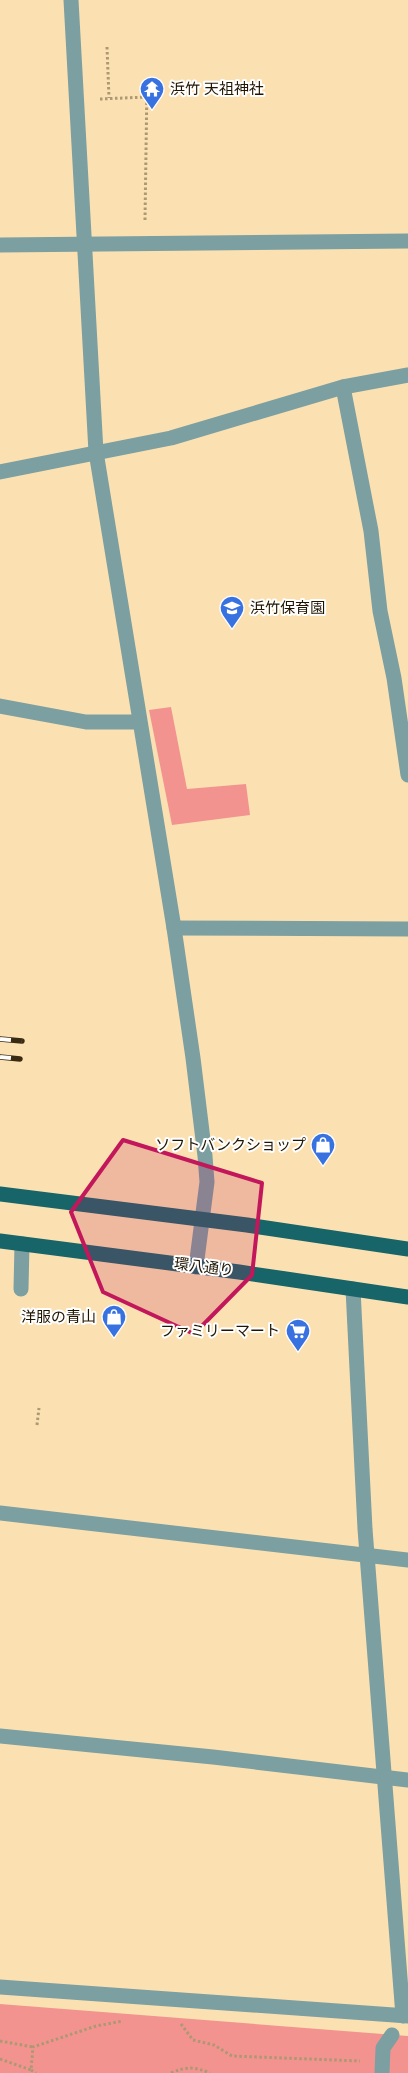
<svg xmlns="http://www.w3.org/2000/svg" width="408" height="2073" font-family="'Varela Round','Noto Sans JP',sans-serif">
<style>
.green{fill:#f39390}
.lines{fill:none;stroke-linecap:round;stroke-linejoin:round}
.path{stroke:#ad9873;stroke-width:3;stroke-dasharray:2.5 2.5;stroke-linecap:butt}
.minor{stroke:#7c9fa1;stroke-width:15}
.major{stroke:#176469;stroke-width:15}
.rail-casing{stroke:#382a13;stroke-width:5.5}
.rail{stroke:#fff;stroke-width:4;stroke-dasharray:11;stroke-linecap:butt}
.marked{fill:#c2185b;fill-opacity:0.2;stroke:#c2185b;stroke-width:4;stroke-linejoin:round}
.labels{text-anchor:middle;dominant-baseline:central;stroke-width:4;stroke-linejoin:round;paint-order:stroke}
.poi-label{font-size:15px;fill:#211500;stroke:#fff;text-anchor:end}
.street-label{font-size:15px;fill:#211500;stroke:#fff}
</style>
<rect width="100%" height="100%" fill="#fbe1b2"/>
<g class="green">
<polygon points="171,707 187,789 246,784 250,815 172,825 149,710"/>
<polygon points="0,2004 408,2036 408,2073 0,2073"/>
</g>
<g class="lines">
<g class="path">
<polyline points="107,47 109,98"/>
<polyline points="100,99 147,97"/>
<polyline points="145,220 147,83"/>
<polyline points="37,1425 39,1408"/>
<polyline points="181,2024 193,2040 214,2045 232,2056 360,2061"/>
<polyline points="0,2041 33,2047"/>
<polyline points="0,2059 31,2070 33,2047 96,2026 123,2021"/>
<polyline points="31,2070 36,2073"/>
<path d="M 171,2073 C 186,2066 195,2067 210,2073"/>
</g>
<g class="minor">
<polyline points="71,0 96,452 174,928 193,1058 205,1156 207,1182 196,1267"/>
<polyline points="0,245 408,241"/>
<polyline points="343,387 371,531 380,611 394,678 408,775"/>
<polyline points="0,472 171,438 343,387 408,375"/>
<polyline points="0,706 86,722 139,722"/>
<polyline points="174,928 408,929"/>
<polyline points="21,1289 22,1244"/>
<polyline points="353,1289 365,1529 403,2016"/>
<polyline points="0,1513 408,1560"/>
<polyline points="0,1736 213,1757 408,1780"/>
<polyline points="0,1987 408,2016"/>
<polyline points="382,2073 383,2048 392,2035"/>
</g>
<g class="major">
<polyline points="0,1194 247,1225 408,1249"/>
<polyline points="0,1241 239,1272 408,1297"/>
</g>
<defs>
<g id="rail">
<polyline points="0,1039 22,1041"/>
<polyline points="0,1057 20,1059"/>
</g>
</defs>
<use href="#rail" class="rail-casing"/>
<use href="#rail" class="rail"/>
</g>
<path class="marked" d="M 123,1140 L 262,1183 L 252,1275 L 194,1334 L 103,1292 L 71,1212 Z"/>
<defs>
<symbol id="temple-pin" viewBox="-11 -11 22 30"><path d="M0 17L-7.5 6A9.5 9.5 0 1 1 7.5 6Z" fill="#3872e1" stroke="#fff"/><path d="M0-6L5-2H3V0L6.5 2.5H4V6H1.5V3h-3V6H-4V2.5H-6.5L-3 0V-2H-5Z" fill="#fff"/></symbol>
<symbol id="school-pin" viewBox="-11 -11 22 30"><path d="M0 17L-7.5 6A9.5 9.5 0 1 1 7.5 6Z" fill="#3872e1" stroke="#fff"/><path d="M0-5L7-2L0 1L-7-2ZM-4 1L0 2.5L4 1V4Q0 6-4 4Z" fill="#fff"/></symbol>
<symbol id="shop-pin" viewBox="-11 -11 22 30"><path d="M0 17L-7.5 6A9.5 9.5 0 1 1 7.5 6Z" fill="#3872e1" stroke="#fff"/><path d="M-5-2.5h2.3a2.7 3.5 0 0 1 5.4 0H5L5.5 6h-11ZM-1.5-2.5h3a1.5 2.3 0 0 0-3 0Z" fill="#fff"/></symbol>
<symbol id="supermarket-pin" viewBox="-11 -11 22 30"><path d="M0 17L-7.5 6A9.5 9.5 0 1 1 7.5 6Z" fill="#3872e1" stroke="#fff"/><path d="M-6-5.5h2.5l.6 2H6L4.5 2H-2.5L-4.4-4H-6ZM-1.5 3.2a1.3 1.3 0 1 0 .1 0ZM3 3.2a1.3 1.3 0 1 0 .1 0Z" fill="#fff"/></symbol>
</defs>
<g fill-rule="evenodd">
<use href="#temple-pin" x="138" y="75" width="28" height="38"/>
<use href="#school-pin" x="218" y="594" width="28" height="38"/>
<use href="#shop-pin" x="309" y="1131" width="28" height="38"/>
<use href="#shop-pin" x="100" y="1303" width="28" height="38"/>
<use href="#supermarket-pin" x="284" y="1317" width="28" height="38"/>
</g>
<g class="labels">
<g class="poi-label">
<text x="170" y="89" text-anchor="start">浜竹 天祖神社</text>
<text x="250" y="608" text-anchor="start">浜竹保育園</text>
<text x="306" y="1145">ソフトバンクショップ</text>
<text x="96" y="1317">洋服の青山</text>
<text x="280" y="1331">ファミリーマート</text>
</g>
<g class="street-label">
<text transform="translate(204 1267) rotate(7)">環八通り</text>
</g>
</g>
</svg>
